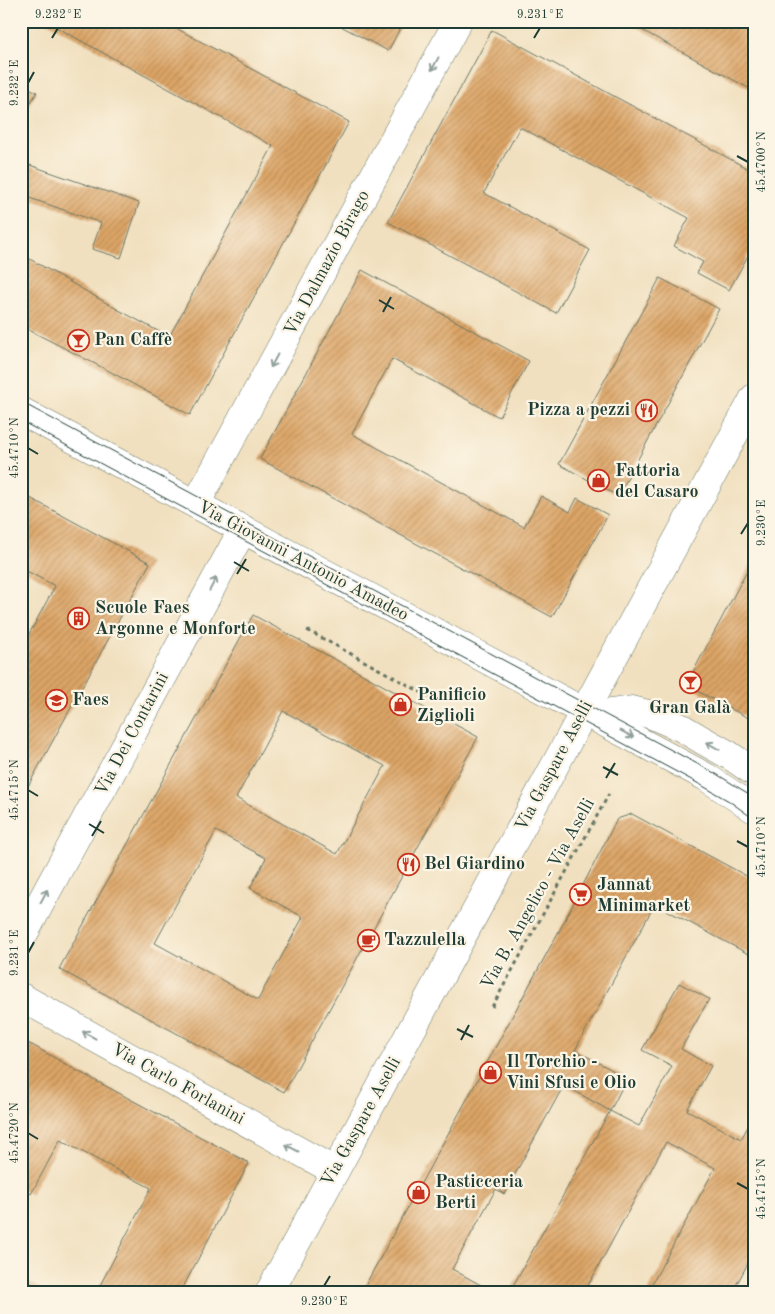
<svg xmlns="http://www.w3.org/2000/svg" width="775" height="1314" font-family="'Old Standard TT',serif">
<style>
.building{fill:url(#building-hatch);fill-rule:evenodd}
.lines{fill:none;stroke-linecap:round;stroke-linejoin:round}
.minor-casing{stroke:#687665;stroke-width:29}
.path{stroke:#687665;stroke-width:3;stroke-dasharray:4 4;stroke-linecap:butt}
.minor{stroke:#fff;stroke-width:28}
.tram{stroke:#1f3d34;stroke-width:1}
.oneway{stroke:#8f9e9a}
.ticks{fill:none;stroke:#1f3d34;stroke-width:2}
.labels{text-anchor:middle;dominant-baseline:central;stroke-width:4.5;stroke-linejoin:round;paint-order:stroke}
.street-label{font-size:18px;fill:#1f3d34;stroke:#fcf5e5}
.poi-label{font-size:18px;font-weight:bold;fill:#1f3d34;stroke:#fcf5e5;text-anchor:start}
.neatline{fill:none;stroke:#1f3d34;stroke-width:2}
.ticks-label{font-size:12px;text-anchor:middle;fill:#1f3d34}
</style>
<defs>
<pattern id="building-hatch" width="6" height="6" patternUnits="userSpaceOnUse" patternTransform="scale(1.25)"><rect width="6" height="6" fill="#dda566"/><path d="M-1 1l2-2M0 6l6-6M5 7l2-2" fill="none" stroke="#b38855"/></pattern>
</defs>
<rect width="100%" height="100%" fill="#fcf5e5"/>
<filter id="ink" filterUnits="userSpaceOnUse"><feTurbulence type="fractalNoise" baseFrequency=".02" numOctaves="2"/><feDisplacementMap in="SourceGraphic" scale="10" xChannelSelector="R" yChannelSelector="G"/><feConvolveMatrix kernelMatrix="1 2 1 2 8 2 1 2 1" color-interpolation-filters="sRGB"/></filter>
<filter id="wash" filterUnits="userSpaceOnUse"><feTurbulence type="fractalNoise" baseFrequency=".0096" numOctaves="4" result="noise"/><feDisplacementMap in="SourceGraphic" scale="20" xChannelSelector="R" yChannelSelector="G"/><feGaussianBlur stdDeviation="1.12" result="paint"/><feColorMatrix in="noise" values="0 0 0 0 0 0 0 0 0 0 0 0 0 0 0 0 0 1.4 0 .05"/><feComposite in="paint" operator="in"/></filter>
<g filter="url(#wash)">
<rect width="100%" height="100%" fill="#f1e0bf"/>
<g id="blocks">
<g class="building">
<polygon points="45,21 163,21 349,122 190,415 109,371 21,326 21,254 117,309 169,337 273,146"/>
<polygon points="338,21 404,21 388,51 337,24"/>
<polygon points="625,21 754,21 754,91"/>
<polygon points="492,30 754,172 754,245 729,290 697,273 703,262 674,246 689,218 520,127 484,193 590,250 556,313 388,222"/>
<polygon points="21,84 37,92 21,119"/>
<polygon points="21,162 139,203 121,258 92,249 101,223 21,195"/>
<polygon points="362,270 529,361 499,417 392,359 352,434 524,527 541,496 570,512 577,498 608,515 552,617 260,459"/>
<polygon points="660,278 719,309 618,496 559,464"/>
<polygon points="21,493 150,563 21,799 21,649 55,586 21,568"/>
<polygon points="754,558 754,721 686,685"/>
<path d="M 253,615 L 478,737 L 284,1092 L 59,969 ZM 283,711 L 385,766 L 337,854 L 236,798 ZM 216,831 L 266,858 L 250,888 L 303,917 L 258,1000 L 155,943 Z"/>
<polygon points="632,814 754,880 754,957 655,904 575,1050 627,1078 610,1111 564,1085 504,1194 496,1189 452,1269 495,1293 361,1293 565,920 617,819"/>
<polygon points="679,983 709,999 681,1049 711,1066 687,1110 741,1139 754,1116 754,1252 732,1293 647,1293 715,1168 666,1142 584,1293 509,1293 610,1111 639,1126 672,1066 642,1050"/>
<polygon points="21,1040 34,1046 74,1069 249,1163 180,1293 96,1293 151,1188 60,1140 31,1194 21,1189"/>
<polygon points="21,1278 49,1293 21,1293"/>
</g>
</g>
</g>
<g filter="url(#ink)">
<use href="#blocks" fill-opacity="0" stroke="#687665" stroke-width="1"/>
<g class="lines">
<defs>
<g id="minor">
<polyline points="21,411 667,756 706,777 754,809"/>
<polyline points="196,504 458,21"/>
<polyline points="588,712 603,714 632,710 652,715 682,728 704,741 729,755 754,772"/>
<polyline points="21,939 243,529"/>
<polyline points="21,997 335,1171"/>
<polyline points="269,1293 754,398"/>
</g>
</defs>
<use href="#minor" class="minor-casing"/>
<g class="path">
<polyline points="307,630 432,698"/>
<polyline points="492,1007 609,794"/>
</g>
<use href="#minor" class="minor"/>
<g class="tram">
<polyline points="21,402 718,775 754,797"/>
<polyline points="21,421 701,785 729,801 754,819"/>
</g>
</g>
<defs><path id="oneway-shaft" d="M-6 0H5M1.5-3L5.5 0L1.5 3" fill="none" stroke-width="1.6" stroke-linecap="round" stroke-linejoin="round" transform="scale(1.25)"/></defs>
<g class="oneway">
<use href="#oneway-shaft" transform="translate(435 64) rotate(118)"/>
<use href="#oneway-shaft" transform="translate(274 361) rotate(118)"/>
<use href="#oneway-shaft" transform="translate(213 584) rotate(-62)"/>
<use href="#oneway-shaft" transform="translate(627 734) rotate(28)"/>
<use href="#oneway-shaft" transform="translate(713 746) rotate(-150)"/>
<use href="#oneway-shaft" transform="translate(44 896) rotate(-62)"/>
<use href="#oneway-shaft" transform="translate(89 1035) rotate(-151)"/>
<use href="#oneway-shaft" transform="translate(292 1148) rotate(-152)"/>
</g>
</g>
<path class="ticks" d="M 52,38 L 58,28M 534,38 L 540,28M 28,83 L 34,72M 737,156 L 748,162M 379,300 L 394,309M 383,312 L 391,297M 28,448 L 38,454M 741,534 L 748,523M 234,562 L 249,571M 237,574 L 246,559M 603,767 L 618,775M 606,778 L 615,763M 28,790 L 38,796M 89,824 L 104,833M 92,836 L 101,821M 737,841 L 748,847M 28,953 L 34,942M 457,1029 L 473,1037M 461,1040 L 469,1025M 28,1133 L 38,1139M 737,1183 L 748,1189M 324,1286 L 330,1276"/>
<defs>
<symbol id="bar-ring" viewBox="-11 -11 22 22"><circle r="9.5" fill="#fcf5e5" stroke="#c8321e" stroke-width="1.5"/><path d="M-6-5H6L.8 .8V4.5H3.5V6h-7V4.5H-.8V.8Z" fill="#c8321e"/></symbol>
<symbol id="restaurant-ring" viewBox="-11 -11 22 22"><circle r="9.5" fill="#fcf5e5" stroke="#c8321e" stroke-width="1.5"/><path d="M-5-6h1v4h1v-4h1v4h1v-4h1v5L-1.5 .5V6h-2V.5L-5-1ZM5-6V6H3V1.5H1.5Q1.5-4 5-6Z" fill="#c8321e"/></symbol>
<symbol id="shop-ring" viewBox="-11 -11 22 22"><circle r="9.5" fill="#fcf5e5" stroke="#c8321e" stroke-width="1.5"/><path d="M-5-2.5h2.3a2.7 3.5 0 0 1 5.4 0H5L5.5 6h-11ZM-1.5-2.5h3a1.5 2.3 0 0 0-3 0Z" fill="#c8321e"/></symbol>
<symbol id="building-ring" viewBox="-11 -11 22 22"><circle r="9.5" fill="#fcf5e5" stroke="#c8321e" stroke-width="1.5"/><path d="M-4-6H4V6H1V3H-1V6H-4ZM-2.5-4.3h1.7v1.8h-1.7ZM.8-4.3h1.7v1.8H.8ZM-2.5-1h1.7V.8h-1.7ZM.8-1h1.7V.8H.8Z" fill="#c8321e"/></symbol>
<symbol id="school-ring" viewBox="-11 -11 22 22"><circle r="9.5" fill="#fcf5e5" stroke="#c8321e" stroke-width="1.5"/><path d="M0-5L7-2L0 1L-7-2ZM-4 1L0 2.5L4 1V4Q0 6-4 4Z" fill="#c8321e"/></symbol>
<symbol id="supermarket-ring" viewBox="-11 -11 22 22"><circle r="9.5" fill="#fcf5e5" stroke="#c8321e" stroke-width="1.5"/><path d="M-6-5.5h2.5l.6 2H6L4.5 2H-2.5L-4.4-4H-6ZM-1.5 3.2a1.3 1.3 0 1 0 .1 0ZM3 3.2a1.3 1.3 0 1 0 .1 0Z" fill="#c8321e"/></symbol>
<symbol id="cafe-ring" viewBox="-11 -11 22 22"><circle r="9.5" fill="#fcf5e5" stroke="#c8321e" stroke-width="1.5"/><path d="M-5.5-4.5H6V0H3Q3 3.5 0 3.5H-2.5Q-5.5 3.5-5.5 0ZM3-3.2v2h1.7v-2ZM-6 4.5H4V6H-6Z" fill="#c8321e"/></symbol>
</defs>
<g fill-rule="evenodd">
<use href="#bar-ring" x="66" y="328" width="25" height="25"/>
<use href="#restaurant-ring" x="634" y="398" width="25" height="25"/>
<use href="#shop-ring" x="586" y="468" width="25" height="25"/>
<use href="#building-ring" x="66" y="606" width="25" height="25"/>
<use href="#bar-ring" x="678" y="670" width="25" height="25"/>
<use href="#school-ring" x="44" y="688" width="25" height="25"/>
<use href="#shop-ring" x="388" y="692" width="25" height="25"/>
<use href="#restaurant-ring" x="396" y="852" width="25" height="25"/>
<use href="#supermarket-ring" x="568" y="882" width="25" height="25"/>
<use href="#cafe-ring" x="356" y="928" width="25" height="25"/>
<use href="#shop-ring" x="478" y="1060" width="25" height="25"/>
<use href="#shop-ring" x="406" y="1180" width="25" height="25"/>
</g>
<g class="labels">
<g class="street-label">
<text transform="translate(327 263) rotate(-62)">Via Dalmazio Birago</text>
<text transform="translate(303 561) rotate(28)">Via Giovanni Antonio Amadeo</text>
<text transform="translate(132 734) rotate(-62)">Via Dei Contarini</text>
<text transform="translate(554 766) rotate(-62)">Via Gaspare Aselli</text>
<text transform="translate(538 894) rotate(-61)">Via B. Angelico - Via Aselli</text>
<text transform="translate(178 1084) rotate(29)">Via Carlo Forlanini</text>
<text transform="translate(361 1122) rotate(-61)">Via Gaspare Aselli</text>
</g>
<g class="poi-label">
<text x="94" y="340">Pan Caffè</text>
<text x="630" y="410" text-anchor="end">Pizza a pezzi</text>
<text x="615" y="471">Fattoria<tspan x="615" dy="21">del Casaro</tspan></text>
<text x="95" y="608">Scuole Faes<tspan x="95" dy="21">Argonne e Monforte</tspan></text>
<text x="417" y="695">Panificio<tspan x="417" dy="21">Ziglioli</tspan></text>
<text x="72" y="700">Faes</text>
<text x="690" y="708" text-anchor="middle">Gran Galà</text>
<text x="424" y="864">Bel Giardino</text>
<text x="597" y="885">Jannat<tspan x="597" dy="21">Minimarket</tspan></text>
<text x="384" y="940">Tazzulella</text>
<text x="506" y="1062">Il Torchio -<tspan x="506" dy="21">Vini Sfusi e Olio</tspan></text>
<text x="435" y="1182">Pasticceria<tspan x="435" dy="21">Berti</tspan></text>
</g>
</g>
<rect width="775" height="1314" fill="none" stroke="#fcf5e5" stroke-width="55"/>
<rect x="28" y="28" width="720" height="1258" class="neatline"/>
<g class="ticks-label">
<text x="58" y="18">9.232°E</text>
<text x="540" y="18">9.231°E</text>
<text transform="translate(14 83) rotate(-90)" y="4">9.232°E</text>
<text transform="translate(761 162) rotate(-90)" y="4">45.4700°N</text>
<text transform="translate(14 448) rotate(-90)" y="4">45.4710°N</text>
<text transform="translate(761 523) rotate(-90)" y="4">9.230°E</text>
<text transform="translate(14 790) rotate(-90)" y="4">45.4715°N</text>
<text transform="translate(761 847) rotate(-90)" y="4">45.4710°N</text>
<text transform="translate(14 953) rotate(-90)" y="4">9.231°E</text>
<text transform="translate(14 1133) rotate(-90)" y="4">45.4720°N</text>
<text transform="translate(761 1189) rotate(-90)" y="4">45.4715°N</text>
<text x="324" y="1305">9.230°E</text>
</g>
</svg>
